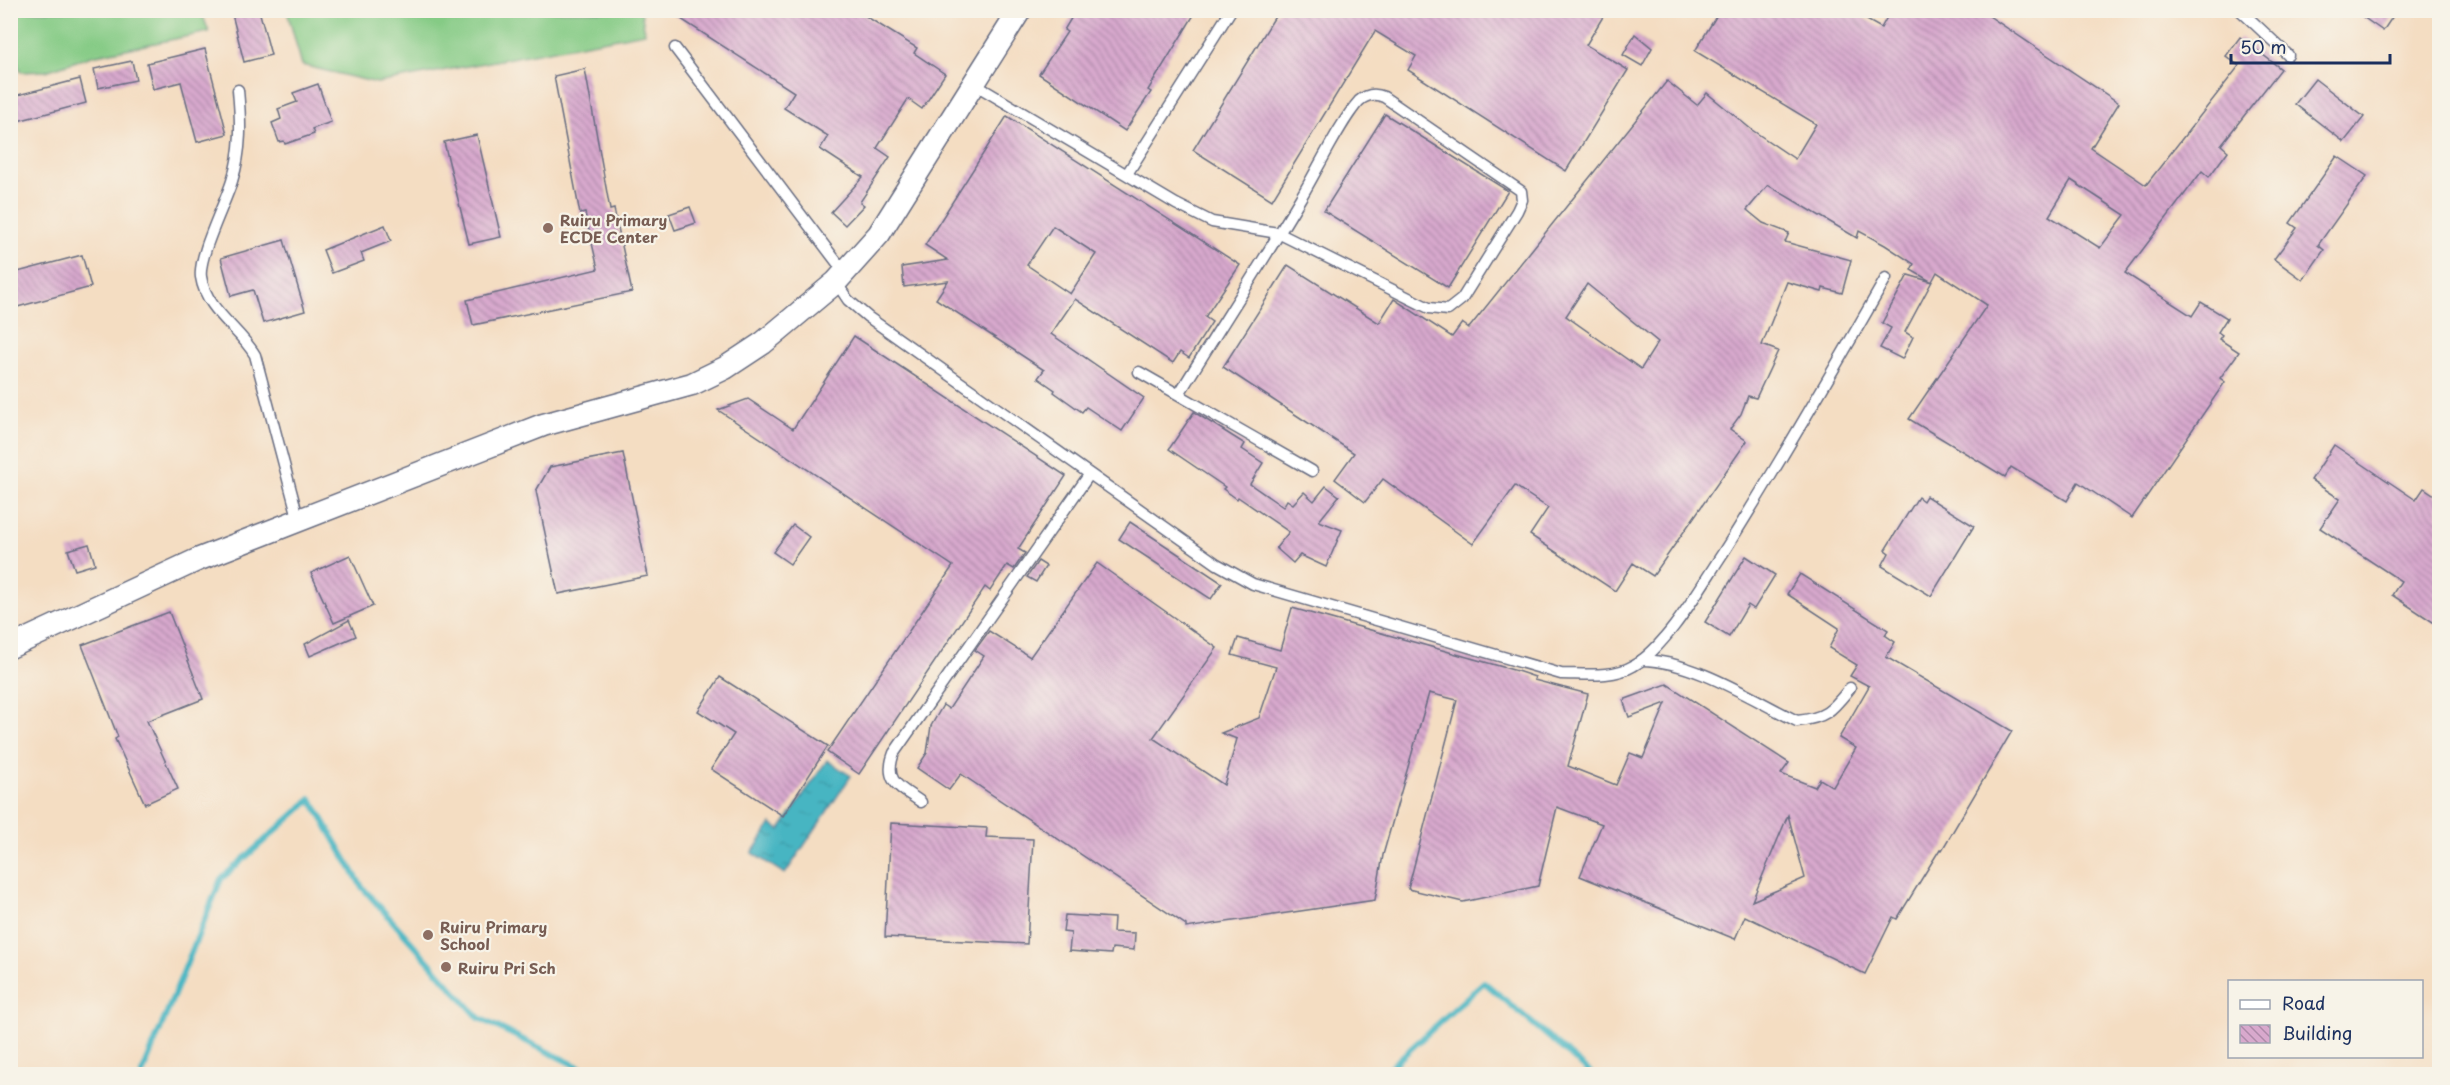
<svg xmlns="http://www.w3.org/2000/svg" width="2450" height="1085" font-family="'Playpen Sans',sans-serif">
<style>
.pitch{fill:#85cb85;stroke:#507d72;stroke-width:1.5}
.water{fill:url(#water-ripples);stroke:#317290;stroke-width:1.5}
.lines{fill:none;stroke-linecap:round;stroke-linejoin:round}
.stream{stroke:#47b5c2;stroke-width:6}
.building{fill:url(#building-back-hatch);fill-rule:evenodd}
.service-casing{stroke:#676c81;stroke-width:13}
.minor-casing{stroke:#676c81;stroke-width:25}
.service{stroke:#fff;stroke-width:10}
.minor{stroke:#fff;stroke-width:22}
.education-dot{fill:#8d6e63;stroke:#f7f3e8;stroke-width:2}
.labels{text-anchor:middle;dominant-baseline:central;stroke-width:4.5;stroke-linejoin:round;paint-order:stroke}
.education-label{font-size:15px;font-weight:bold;fill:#785e54;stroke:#f7f3e8;text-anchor:start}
</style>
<defs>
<pattern id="water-ripples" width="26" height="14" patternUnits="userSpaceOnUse" patternTransform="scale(1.5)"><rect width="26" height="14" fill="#47b5c2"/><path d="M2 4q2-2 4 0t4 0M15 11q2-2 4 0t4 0" fill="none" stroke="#3a94a1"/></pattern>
<pattern id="building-back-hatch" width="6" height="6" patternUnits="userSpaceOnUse" patternTransform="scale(1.5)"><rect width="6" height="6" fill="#d8a9cd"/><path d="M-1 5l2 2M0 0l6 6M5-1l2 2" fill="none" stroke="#ae8aaa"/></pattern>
</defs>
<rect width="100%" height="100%" fill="#f7f3e8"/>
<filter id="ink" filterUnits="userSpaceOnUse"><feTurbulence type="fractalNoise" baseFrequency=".0167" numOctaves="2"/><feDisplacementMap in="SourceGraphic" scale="12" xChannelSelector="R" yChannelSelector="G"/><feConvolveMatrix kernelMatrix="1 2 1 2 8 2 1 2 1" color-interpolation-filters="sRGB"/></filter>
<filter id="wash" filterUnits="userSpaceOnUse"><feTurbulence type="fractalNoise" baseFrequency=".008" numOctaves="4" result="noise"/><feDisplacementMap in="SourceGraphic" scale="24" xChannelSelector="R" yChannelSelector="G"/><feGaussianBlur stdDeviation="1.35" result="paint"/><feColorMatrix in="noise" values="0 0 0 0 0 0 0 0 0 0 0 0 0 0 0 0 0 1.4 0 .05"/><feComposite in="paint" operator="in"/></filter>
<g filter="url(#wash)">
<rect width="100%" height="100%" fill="#f4ddc2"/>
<g class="pitch">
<polygon points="10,11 201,11 209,32 92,56 46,71 21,72 11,48"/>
<polygon points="287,11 641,11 645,33 377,83 302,65"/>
</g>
<polygon class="water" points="827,760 851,776 785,874 752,853 771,824 780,830"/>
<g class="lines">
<g class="stream">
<polyline points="142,1074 221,879 311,799 362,887 479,1018 593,1074"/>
<polyline points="1383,1074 1484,982 1592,1074"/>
</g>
</g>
<g id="blocks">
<g class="building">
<polygon points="231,10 259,10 271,55 244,62"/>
<polygon points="667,10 856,10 917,48 914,53 945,74 922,109 908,99 877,148 890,157 860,202 864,205 845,225 831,212 863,177 820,149 828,136 784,108 794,92"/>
<polygon points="1076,10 1197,10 1148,90 1151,92 1125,131 1039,74 1067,32 1064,30"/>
<polygon points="1279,10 1607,10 1586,45 1628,70 1566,171 1408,70 1416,56 1375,31 1272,200 1193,150"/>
<path d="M 1720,10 L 1849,10 L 1881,28 L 1891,10 L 1980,10 L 2119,103 L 2091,148 L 2146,185 L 2239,66 L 2226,56 L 2240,37 L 2281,69 L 2221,145 L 2228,151 L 2209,177 L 2202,171 L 2125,273 L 2192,316 L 2201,302 L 2227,318 L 2218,332 L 2222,335 L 2219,339 L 2239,352 L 2220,378 L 2225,382 L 2132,518 L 2078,482 L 2067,501 L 2011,467 L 2005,477 L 1909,419 L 1987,305 L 1937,272 L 1905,332 L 1913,337 L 1902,359 L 1880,348 L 1891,328 L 1882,323 L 1908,275 L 1932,282 L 1911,270 L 1914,264 L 1885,245 L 1859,231 L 1857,238 L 1768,185 L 1747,210 L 1763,223 L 1789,233 L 1785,242 L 1851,260 L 1842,293 L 1823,288 L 1822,292 L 1787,282 L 1762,345 L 1778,351 L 1756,398 L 1748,396 L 1741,414 L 1730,429 L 1747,441 L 1653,576 L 1633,563 L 1615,591 L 1530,535 L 1548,508 L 1515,486 L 1473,544 L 1383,479 L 1365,502 L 1335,479 L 1354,453 L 1223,367 L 1288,265 L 1379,323 L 1394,299 L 1452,337 L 1462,323 L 1469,328 L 1667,81 L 1697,105 L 1707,93 L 1752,130 L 1795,159 L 1816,124 L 1695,51 ZM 2071,180 L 2125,215 L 2100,248 L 2049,216 ZM 1587,284 L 1658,342 L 1641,369 L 1566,316 Z"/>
<polygon points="2353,10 2397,10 2383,31"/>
<polygon points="1635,34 1652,48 1642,66 1623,55"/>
<polygon points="205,49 227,134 197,142 181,82 153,89 147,63"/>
<polygon points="132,61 136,80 98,88 94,69"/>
<polygon points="585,69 610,210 614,209 632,292 473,325 467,300 598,269 585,213 580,214 554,76"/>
<polygon points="80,79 86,103 10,123 10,97"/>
<polygon points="2315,79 2364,117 2344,142 2295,104"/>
<polygon points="318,84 331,122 312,129 314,134 285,144 284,141 279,142 272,123 281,119 278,109 297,102 293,93"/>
<polygon points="1385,114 1508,191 1448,288 1324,211"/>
<path d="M 1007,116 L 1240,265 L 1205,317 L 1212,322 L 1189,358 L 1180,352 L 1173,363 L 1075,299 L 1051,334 L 1144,398 L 1122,431 L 1086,407 L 1082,412 L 1054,392 L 1055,390 L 1038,378 L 1044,370 L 936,299 L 948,281 L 904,287 L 902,267 L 948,260 L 925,245 ZM 1053,226 L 1096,254 L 1070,294 L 1027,265 Z"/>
<polygon points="477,135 501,237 469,244 444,142"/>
<polygon points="2337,156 2367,176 2318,245 2324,250 2303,280 2274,259 2297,228 2290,223"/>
<polygon points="690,207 696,223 675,230 669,214"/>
<polygon points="385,225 391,241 361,253 364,261 332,273 323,250"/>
<polygon points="284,240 305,311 263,323 253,290 231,296 221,258"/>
<polygon points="82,255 91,287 10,309 10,274"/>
<polygon points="854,336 1066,476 1018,549 1025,553 1014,569 1007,565 990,591 985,587 859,774 827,752 953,566 718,410 748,399 793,429"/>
<polygon points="1194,412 1245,444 1242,449 1263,463 1250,484 1283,507 1287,500 1293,504 1304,492 1314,501 1326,486 1339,496 1319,521 1342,530 1326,567 1300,555 1293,563 1276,548 1289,532 1238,497 1237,499 1223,489 1225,487 1169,449"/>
<polygon points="2334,445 2416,500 2424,488 2439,498 2439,626 2392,595 2401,581 2320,528 2340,499 2311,480"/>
<polygon points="623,453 648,576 558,594 536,491 550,467"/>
<polygon points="1926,496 1974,526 1931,596 1882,566 1889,553 1885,550 1918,497 1923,501"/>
<polygon points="1130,522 1222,583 1211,599 1119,539"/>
<polygon points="793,525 809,537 790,564 773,552"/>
<polygon points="89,544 95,564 75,570 68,550"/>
<polygon points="350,555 373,606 334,623 311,573"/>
<polygon points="1746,556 1775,575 1754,609 1748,605 1729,637 1705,622"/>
<polygon points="1038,561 1046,566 1036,582 1027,577"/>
<path d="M 1097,563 L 1217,648 L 1153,738 L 1224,785 L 1237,739 L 1221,733 L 1259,718 L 1276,667 L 1232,655 L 1238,638 L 1280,650 L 1292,608 L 1517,671 L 1535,677 L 1534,680 L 1588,694 L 1568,766 L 1616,785 L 1630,753 L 1643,758 L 1666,703 L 1629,717 L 1623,700 L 1667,684 L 1789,763 L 1781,774 L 1815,787 L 1820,779 L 1833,787 L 1856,748 L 1839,738 L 1869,686 L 1850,676 L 1857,665 L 1829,648 L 1839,628 L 1787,594 L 1800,574 L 1888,630 L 1885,635 L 1895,642 L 1886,657 L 2012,731 L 1942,850 L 1940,849 L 1897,919 L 1893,917 L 1865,974 L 1745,916 L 1735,939 L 1580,876 L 1602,824 L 1557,807 L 1538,886 L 1463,902 L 1408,889 L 1457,700 L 1429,693 L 1383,855 L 1375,900 L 1186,928 L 1186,925 L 961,774 L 949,790 L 917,768 L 927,753 L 931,726 L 943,705 L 949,709 L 984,656 L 975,650 L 989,631 L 1030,657 ZM 1788,815 L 1805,878 L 1752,901 Z"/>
<polygon points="169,612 203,699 147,721 178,789 145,804 115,739 118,737 82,645"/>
<polygon points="349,620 356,636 310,656 305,644"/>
<polygon points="720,677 828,746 783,816 711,769 734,734 698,711"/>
<polygon points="891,823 987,828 986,837 1033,839 1027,944 885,937"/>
<polygon points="1065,915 1114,918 1113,932 1135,933 1134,950 1112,948 1111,954 1069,951 1071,933 1063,932"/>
</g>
</g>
</g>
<g filter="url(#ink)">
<use href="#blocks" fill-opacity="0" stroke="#676c81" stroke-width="1.5"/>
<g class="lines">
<defs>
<g id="service">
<polyline points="2240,10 2288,55"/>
<polyline points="675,48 845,273"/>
<path d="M 974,84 L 1176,204 L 1212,222 L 1278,233 L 1429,308 L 1448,310 L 1462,299 L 1517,211 L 1522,200 L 1521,191 L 1384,97 C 1375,93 1367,94 1359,101 C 1340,122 1316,173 1300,199 C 1261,265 1219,329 1179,394"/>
<path d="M 238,90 C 241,122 242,150 232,181 C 225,204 198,256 201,277 C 206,310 239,328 255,355 L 299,521"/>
<polyline points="1127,174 1231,10"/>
<path d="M 836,282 L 848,300 L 868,317 L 1217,564 L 1253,584 L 1561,674 C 1584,674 1613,678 1633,666 C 1667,647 1701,586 1723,553 C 1780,463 1833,371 1886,278"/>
<polyline points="1139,372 1312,471"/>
<path d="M 1642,660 C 1694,661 1750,698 1797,721 C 1827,718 1832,710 1850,688"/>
<path d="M 921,802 C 900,787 883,782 894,753 L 1089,475"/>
</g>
<polyline id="minor" points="10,647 197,560 543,425 692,384 725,368 763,343 836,282 879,234 1020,10"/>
</defs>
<use href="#service" class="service-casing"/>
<use href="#minor" class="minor-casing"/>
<use href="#service" class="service"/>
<use href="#minor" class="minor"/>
</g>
</g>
<g class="education-dot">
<circle cx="548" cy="228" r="6"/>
<circle cx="428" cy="935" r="6"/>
<circle cx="446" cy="967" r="6"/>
</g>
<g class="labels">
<g class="education-label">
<text x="560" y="219">Ruiru Primary<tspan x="560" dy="17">ECDE Center</tspan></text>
<text x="440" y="926">Ruiru Primary<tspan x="440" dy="17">School</tspan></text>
<text x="458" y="967">Ruiru Pri Sch</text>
</g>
</g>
<rect width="2450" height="1085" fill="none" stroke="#f7f3e8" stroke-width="36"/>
<rect x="2228" y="980" width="195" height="78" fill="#f7f3e8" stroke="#9fa5b1" stroke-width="1.5"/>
<rect x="2240" y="1000" width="30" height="9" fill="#ffffff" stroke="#9fa5b1" stroke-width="1.5"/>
<text x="2282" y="1010" font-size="18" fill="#1b2f5e">Road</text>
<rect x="2240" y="1025" width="30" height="18" fill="url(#building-back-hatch)" stroke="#9fa5b1" stroke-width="1.5"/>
<text x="2282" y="1040" font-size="18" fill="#1b2f5e">Building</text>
<path d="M2231 54v9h159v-9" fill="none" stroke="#1b2f5e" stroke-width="3"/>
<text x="2240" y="54" font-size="18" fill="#1b2f5e" stroke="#f7f3e8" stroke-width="4.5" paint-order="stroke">50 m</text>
</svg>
